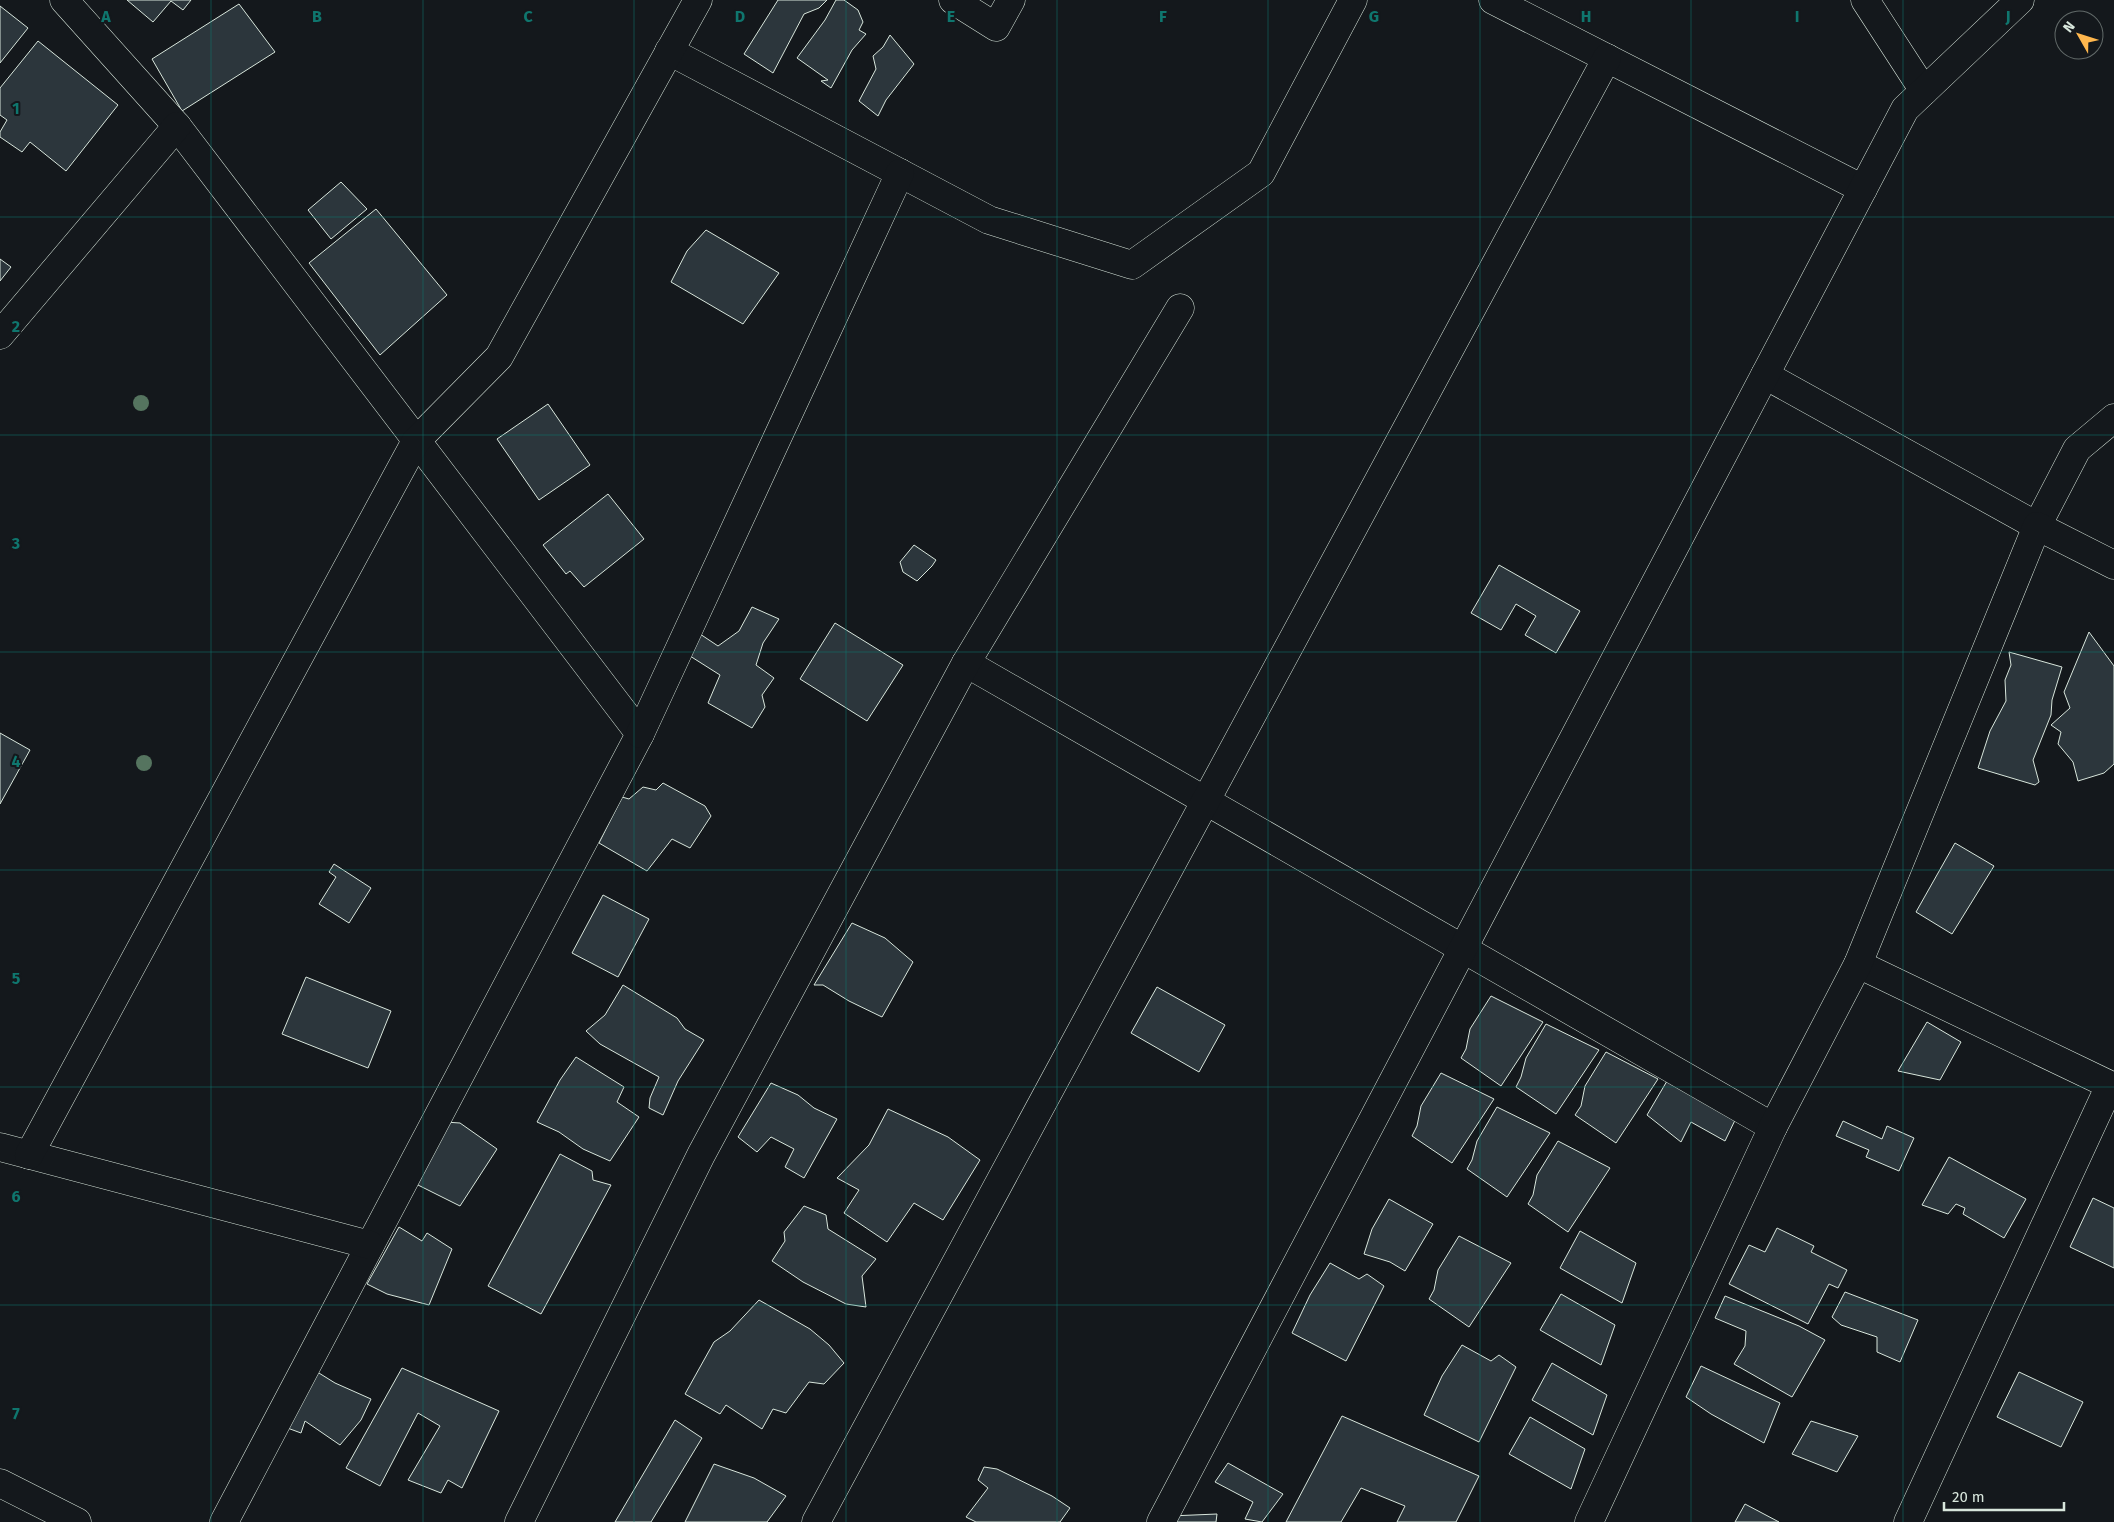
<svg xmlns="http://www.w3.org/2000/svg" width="2114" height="1522" font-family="'Fira Sans',sans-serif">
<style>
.building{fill:#2c363c;stroke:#d8e6dc}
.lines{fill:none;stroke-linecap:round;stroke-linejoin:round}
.street-casing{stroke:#d8e6dc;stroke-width:29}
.secondary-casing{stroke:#d8e6dc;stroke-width:29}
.street{stroke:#14181c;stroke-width:28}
.secondary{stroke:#14181c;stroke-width:28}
.tree{fill:#55745f}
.grid{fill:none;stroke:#0f766e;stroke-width:1;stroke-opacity:0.55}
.grid-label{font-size:16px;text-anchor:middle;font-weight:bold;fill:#0f766e;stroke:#14181c;stroke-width:4;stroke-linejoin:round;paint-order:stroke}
</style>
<rect width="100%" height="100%" fill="#14181c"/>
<g class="building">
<polygon points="127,0 191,0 183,10 171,1 153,22"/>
<polygon points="778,0 827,0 819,8 804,14 773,73 744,54"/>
<polygon points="836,0 844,0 858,10 863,22 859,30 866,34 852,50 831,88 821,81 828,80 797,58 825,20"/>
<polygon points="239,4 275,52 182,111 152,59"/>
<polygon points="0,6 28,28 0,63"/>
<polygon points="890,35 914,64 886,100 878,116 859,101 876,69 873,56 883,47"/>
<polygon points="38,41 118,105 66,171 30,142 22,152 0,137 0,132 7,120 0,115 0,88"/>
<polygon points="341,182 367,209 331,239 308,210"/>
<polygon points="376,209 447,295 380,355 309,263"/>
<polygon points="706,230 779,273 743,324 671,282 687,251"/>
<polygon points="0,259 11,267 0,281"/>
<polygon points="548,404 590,465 539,500 497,439"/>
<polygon points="608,494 644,539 584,587 570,571 566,574 543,545"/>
<polygon points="914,545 936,560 932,566 917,581 903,572 900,562"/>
<polygon points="1499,565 1580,611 1556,653 1525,635 1536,616 1516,604 1501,630 1471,613"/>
<polygon points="752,607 779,619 763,643 756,665 774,678 762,695 765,707 752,728 708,703 720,675 690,656 700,634 718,646 739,631"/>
<polygon points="835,623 903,665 867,721 800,679"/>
<polygon points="2089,632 2114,666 2114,764 2104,773 2078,781 2073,762 2058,744 2061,732 2051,725 2070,708 2064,692"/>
<polygon points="2009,652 2062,667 2052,700 2051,715 2033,760 2039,782 2035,785 1978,768 1990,731 2006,701 2005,680 2011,665"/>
<polygon points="0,733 30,750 0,804"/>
<polygon points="663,783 705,806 711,816 690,848 672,839 647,871 599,843 622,797 629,799 643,787 656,790"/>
<polygon points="1955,843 1994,866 1952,934 1916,912"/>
<polygon points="334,864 371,888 349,923 319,904 336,877 329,872"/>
<polygon points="603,895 649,919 618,977 572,953"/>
<polygon points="852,923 885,938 913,962 882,1017 849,1001 823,985 814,985"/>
<polygon points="306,977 391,1011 368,1068 282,1034"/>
<polygon points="623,985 677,1018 685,1029 704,1040 678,1081 663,1115 649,1108 650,1098 659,1077 600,1044 586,1031 605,1015"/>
<polygon points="1157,987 1225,1025 1199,1072 1131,1033"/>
<polygon points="1491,996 1543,1022 1501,1086 1461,1058 1466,1049 1470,1029"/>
<polygon points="1927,1022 1961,1042 1940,1080 1898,1071"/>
<polygon points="1546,1024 1599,1050 1556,1114 1516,1087 1521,1077 1526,1058"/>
<polygon points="1606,1052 1658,1079 1616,1143 1575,1115 1581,1106 1585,1086"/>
<polygon points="576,1057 624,1087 617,1102 639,1117 610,1161 583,1149 559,1132 537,1122 560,1080"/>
<polygon points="1441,1073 1494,1099 1452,1163 1412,1136 1417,1126 1421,1106"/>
<polygon points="1667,1081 1737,1116 1725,1141 1691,1122 1681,1142 1647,1115"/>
<polygon points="771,1083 798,1095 814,1108 837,1119 804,1178 785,1167 794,1149 771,1137 757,1152 738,1137"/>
<polygon points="1497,1107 1550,1133 1507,1197 1467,1169 1472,1160 1477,1141"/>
<polygon points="888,1109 948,1137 980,1160 943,1220 914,1203 887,1242 844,1213 859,1190 837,1178 869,1145"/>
<polygon points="1843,1121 1882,1139 1887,1126 1914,1138 1899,1171 1866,1157 1869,1150 1836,1136"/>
<polygon points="445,1122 460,1123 497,1149 460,1206 412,1182"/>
<polygon points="1558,1141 1610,1168 1568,1232 1528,1204 1533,1195 1537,1175"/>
<polygon points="560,1154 592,1171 593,1180 611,1185 541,1314 488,1286"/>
<polygon points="1949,1157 2026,1199 2004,1238 1963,1214 1965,1208 1956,1204 1948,1214 1922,1205"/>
<polygon points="2093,1198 2114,1208 2114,1268 2070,1247"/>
<polygon points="1389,1199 1433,1224 1405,1271 1390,1262 1364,1254 1372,1229"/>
<polygon points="804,1206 826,1215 828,1229 876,1259 862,1276 866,1307 846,1304 803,1282 772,1261 785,1241 784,1232"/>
<polygon points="399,1227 422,1241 427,1233 452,1249 429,1305 387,1294 367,1284"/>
<polygon points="1777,1228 1814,1246 1811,1252 1847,1270 1838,1288 1829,1284 1808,1324 1729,1284 1749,1245 1765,1252"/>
<polygon points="1580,1231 1636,1263 1622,1303 1560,1268"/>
<polygon points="1459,1236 1511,1263 1469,1327 1429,1299 1434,1290 1438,1270"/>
<polygon points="1330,1263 1359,1279 1367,1274 1384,1286 1346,1361 1292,1333 1310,1295"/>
<polygon points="1845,1292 1918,1320 1900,1362 1877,1352 1877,1337 1841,1325 1832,1317"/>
<polygon points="1561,1294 1615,1325 1601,1365 1540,1330"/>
<polygon points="1725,1296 1799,1326 1825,1340 1792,1397 1734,1364 1745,1346 1746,1331 1715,1318"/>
<polygon points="759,1300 810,1329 829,1345 844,1363 824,1384 809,1382 786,1413 773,1409 762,1429 726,1405 720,1414 685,1394 714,1342 730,1331"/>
<polygon points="1462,1345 1491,1361 1499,1355 1516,1367 1479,1442 1424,1415 1442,1376"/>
<polygon points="1552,1363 1607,1395 1593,1435 1532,1400"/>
<polygon points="306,1365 335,1383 371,1399 361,1420 340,1445 305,1421 301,1433 282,1426"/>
<polygon points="1701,1366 1780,1403 1764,1443 1711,1414 1686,1397"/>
<polygon points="402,1368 499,1411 462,1488 448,1480 441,1493 408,1480 440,1426 418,1413 380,1486 346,1468"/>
<polygon points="2019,1372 2083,1402 2061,1447 1997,1417"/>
<polygon points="1342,1416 1479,1476 1456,1522 1397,1522 1405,1506 1361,1488 1341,1522 1286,1522"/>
<polygon points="1530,1417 1585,1449 1571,1489 1509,1454"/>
<polygon points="675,1420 702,1438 651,1522 615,1522"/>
<polygon points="1811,1421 1858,1436 1837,1472 1792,1454"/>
<polygon points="1228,1463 1283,1494 1262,1522 1245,1519 1253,1502 1215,1482"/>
<polygon points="714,1464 754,1478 786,1496 767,1522 685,1522"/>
<polygon points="984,1467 997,1469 1052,1496 1070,1508 1060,1522 976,1522 966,1517 988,1488 978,1480"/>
<polygon points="1745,1504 1779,1522 1735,1522"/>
<polygon points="1217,1514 1216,1522 1168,1522 1170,1516"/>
</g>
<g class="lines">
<defs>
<g id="street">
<polyline points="64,0 177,126 640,734 224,1522"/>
<polyline points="953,0 996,27 1011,0"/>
<polyline points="1493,0 1863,189"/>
<polyline points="1865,0 1924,91"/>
<polyline points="669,51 989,220 1132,265 1261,173 1353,0"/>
<polyline points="0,335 177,126"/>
<polyline points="1765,375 2037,526 2077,449 2114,418"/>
<polyline points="966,663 1773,1127"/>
<polyline points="640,734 900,173"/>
<polyline points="1858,964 2110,1085 1908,1522"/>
<polyline points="0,1147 370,1245"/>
<polyline points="29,1155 416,441 499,357 698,0"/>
<polyline points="519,1522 701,1155 966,663 1180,308"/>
<polyline points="816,1522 1607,58"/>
<polyline points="1161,1522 1905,109 2020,0"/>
<polyline points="1589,1522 1773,1127 1858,964 2037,526 2114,565"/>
</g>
<polyline id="secondary" points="0,1483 77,1522"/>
</defs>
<use href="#street" class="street-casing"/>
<use href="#secondary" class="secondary-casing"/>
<use href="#street" class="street"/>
<use href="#secondary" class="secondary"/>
</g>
<g class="tree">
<circle cx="141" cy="403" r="8"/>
<circle cx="144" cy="763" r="8"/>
</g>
<path class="grid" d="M 211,0 L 211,1522M 423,0 L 423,1522M 634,0 L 634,1522M 846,0 L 846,1522M 1057,0 L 1057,1522M 1268,0 L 1268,1522M 1480,0 L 1480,1522M 1691,0 L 1691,1522M 1903,0 L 1903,1522M 0,217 L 2114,217M 0,435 L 2114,435M 0,652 L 2114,652M 0,870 L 2114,870M 0,1087 L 2114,1087M 0,1305 L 2114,1305"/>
<g class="grid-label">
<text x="106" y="22">A</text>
<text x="317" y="22">B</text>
<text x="528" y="22">C</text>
<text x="740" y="22">D</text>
<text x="951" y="22">E</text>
<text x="1163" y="22">F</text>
<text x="1374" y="22">G</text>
<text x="1586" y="22">H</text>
<text x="1797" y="22">I</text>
<text x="2008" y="22">J</text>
<text x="16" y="114">1</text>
<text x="16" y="332">2</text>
<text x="16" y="549">3</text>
<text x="16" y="767">4</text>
<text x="16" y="984">5</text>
<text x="16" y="1202">6</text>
<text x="16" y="1419">7</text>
</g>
<g transform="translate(2079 35) rotate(309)"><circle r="24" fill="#14181c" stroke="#626a69"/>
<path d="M0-4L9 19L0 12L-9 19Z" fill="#ffb74d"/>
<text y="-8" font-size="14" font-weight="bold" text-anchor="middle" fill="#d8e6dc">N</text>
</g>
<path d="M1944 1502v8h120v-8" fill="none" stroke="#d8e6dc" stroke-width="2.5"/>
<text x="1952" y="1502" font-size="15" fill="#d8e6dc" stroke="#14181c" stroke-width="4" paint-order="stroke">20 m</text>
</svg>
